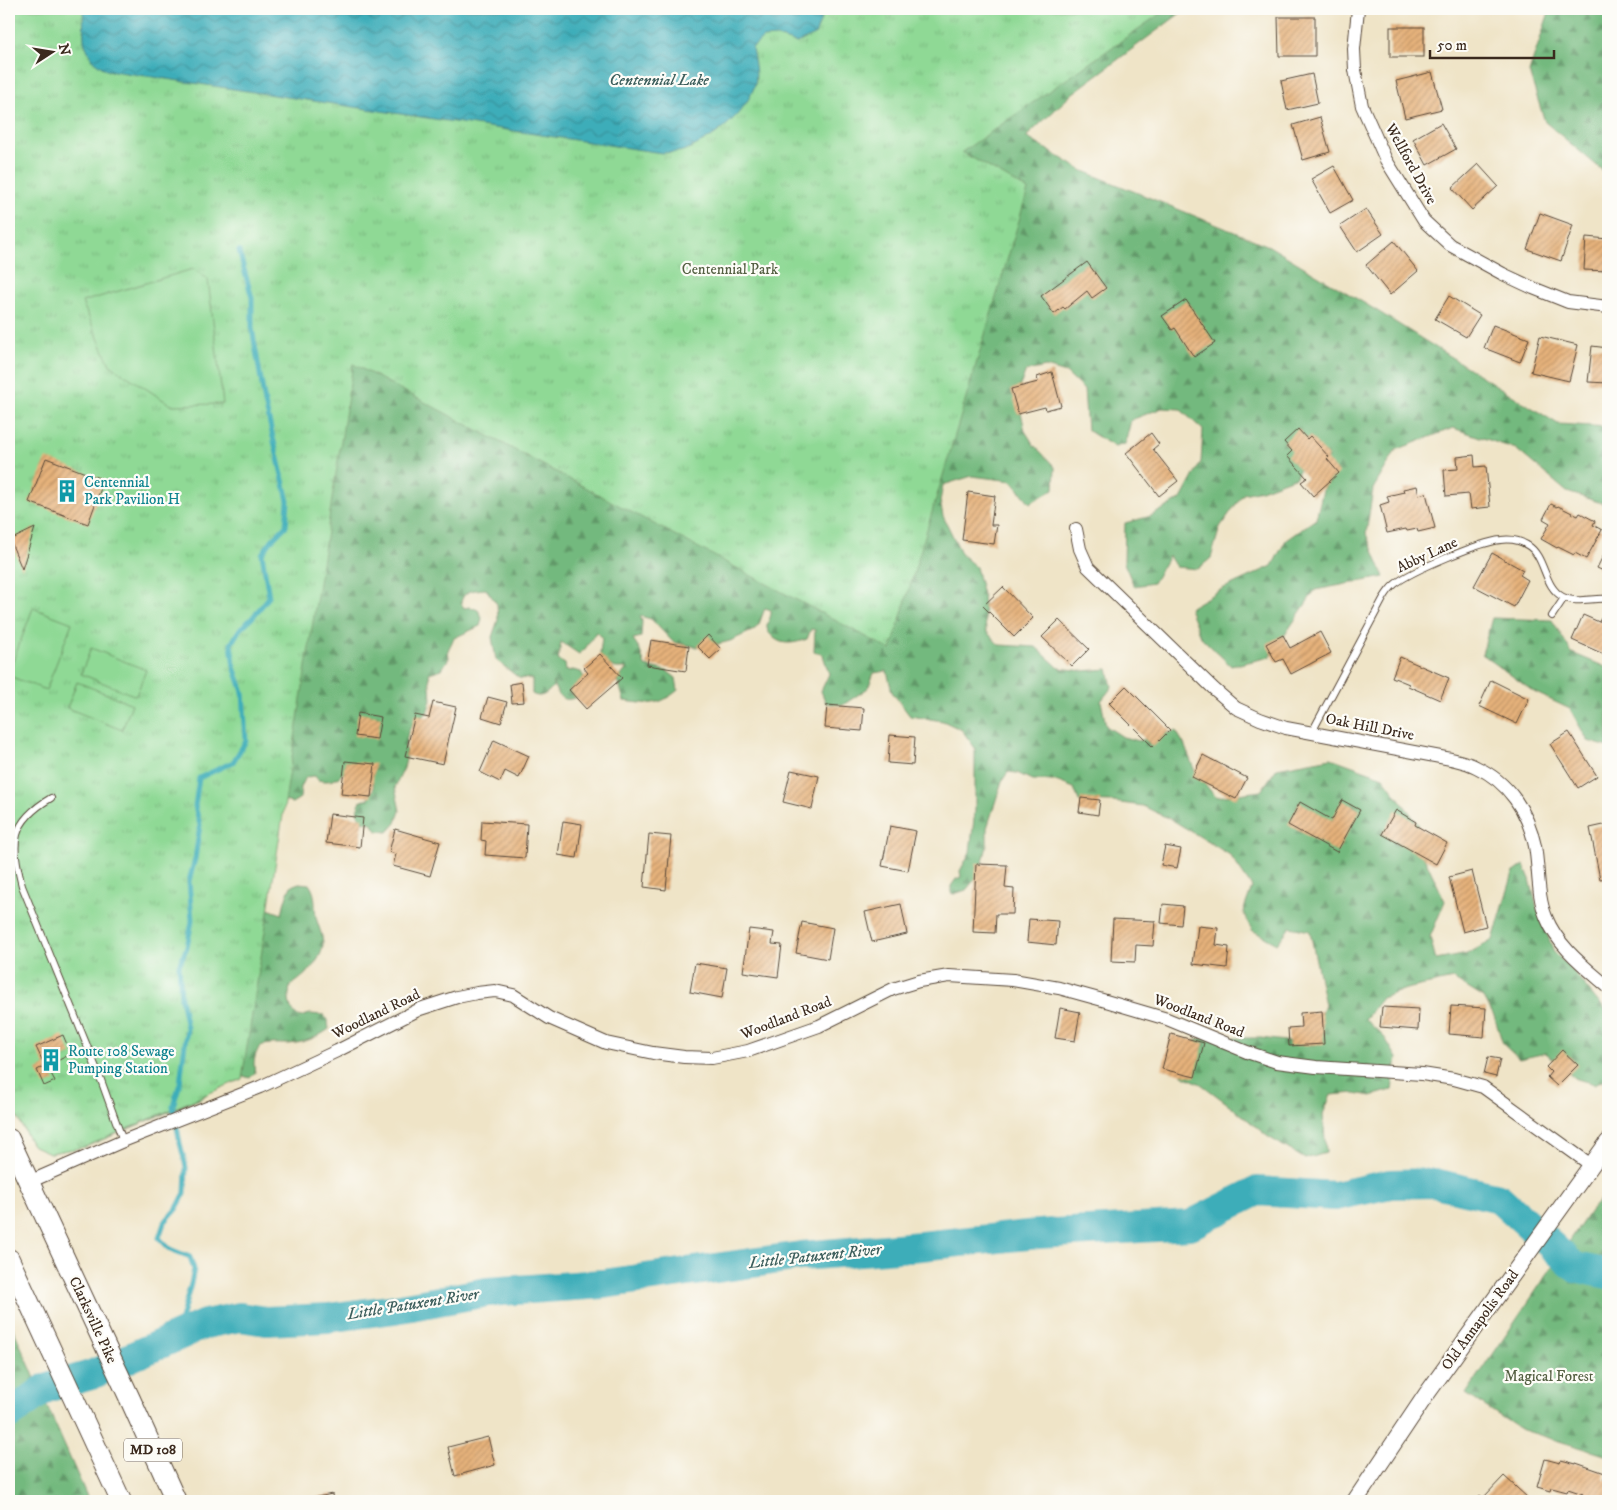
<svg xmlns="http://www.w3.org/2000/svg" width="1617" height="1510" font-family="'IM FELL DW Pica',serif">
<style>
.forest{fill:url(#forest-firs);stroke:#57724e}
.park{fill:url(#park-tufts);stroke:#65825a}
.pitch{fill:#8fd995;stroke:#65825a}
.water{fill:url(#water-waves);stroke:#3c6c6c}
.lines{fill:none;stroke-linecap:round;stroke-linejoin:round}
.stream{stroke:#3eadb9;stroke-width:5}
.river{stroke:#3eadb9;stroke-width:30}
.building{fill:url(#building-hatch)}
.service-casing{stroke:#564637;stroke-width:8}
.minor-casing{stroke:#564637;stroke-width:14}
.tertiary-casing{stroke:#564637;stroke-width:18}
.primary-casing{stroke:#564637;stroke-width:22}
.service{stroke:#fff;stroke-width:6}
.minor{stroke:#fff;stroke-width:12}
.tertiary{stroke:#fff;stroke-width:16}
.primary{stroke:#fff;stroke-width:20}
.labels{text-anchor:middle;dominant-baseline:central;stroke-width:4.5;stroke-linejoin:round;paint-order:stroke}
.shield{fill:#fdfcf7;stroke:#75695f;stroke-width:1}
.shield-label{font-size:14px;font-weight:bold;fill:#3b2a1e}
.street-label{font-size:15px;fill:#3b2a1e;stroke:#fdfcf7}
.park-label{font-size:15px;fill:#545f42;stroke:#fdfcf7}
.culture-label{font-size:15px;fill:#0d838f;stroke:#fdfcf7;text-anchor:start}
.water-label{font-size:16px;font-style:italic;fill:#3c5e5c;stroke:#fdfcf7}
</style>
<defs>
<pattern id="forest-firs" width="22" height="20" patternUnits="userSpaceOnUse" patternTransform="scale(1.25)"><rect width="22" height="20" fill="#73b97e"/><path d="M5 1l3.5 6h-7zM16 11l3.5 6h-7z" fill="#609767"/></pattern>
<pattern id="park-tufts" width="24" height="20" patternUnits="userSpaceOnUse" patternTransform="scale(1.25)"><rect width="24" height="20" fill="#8fd995"/><path d="M3 7l-1-3M5 7V3M7 7l1-3M15 17l-1-3M17 17v-4M19 17l1-3" fill="none" stroke="#7cba80"/></pattern>
<pattern id="water-waves" width="16" height="10" patternUnits="userSpaceOnUse" patternTransform="scale(1.25)"><rect width="16" height="10" fill="#3eadb9"/><path d="M0 5q4-4 8 0t8 0" fill="none" stroke="#358d96"/></pattern>
<pattern id="building-hatch" width="6" height="6" patternUnits="userSpaceOnUse" patternTransform="scale(1.25)"><rect width="6" height="6" fill="#e6b27b"/><path d="M-1 1l2-2M0 6l6-6M5 7l2-2" fill="none" stroke="#bc9164"/></pattern>
</defs>
<rect width="100%" height="100%" fill="#fdfcf7"/>
<filter id="ink" filterUnits="userSpaceOnUse"><feTurbulence type="fractalNoise" baseFrequency=".02" numOctaves="2"/><feDisplacementMap in="SourceGraphic" scale="10" xChannelSelector="R" yChannelSelector="G"/><feConvolveMatrix kernelMatrix="1 2 1 2 8 2 1 2 1" color-interpolation-filters="sRGB"/></filter>
<filter id="wash" filterUnits="userSpaceOnUse"><feTurbulence type="fractalNoise" baseFrequency=".0096" numOctaves="4" result="noise"/><feDisplacementMap in="SourceGraphic" scale="20" xChannelSelector="R" yChannelSelector="G"/><feGaussianBlur stdDeviation="1.12" result="paint"/><feColorMatrix in="noise" values="0 0 0 0 0 0 0 0 0 0 0 0 0 0 0 0 0 1.4 0 .05"/><feComposite in="paint" operator="in"/></filter>
<g filter="url(#wash)">
<rect width="100%" height="100%" fill="#efe4c7"/>
<g class="forest">
<path d="M 863,9 L 1186,9 L 1073,93 L 1026,137 L 1081,170 L 1269,246 L 1379,312 L 1558,424 L 1608,427 L 1608,505 L 1567,492 L 1516,449 L 1453,428 L 1396,450 L 1373,489 L 1366,534 L 1384,577 L 1315,590 L 1270,657 L 1231,666 L 1200,636 L 1189,608 L 1222,589 L 1272,566 L 1286,540 L 1316,519 L 1324,486 L 1304,458 L 1296,477 L 1261,490 L 1243,494 L 1220,527 L 1211,558 L 1198,569 L 1176,567 L 1169,556 L 1153,583 L 1134,586 L 1124,563 L 1125,523 L 1151,516 L 1181,499 L 1201,462 L 1203,430 L 1180,409 L 1162,408 L 1131,420 L 1125,444 L 1115,447 L 1087,430 L 1084,390 L 1066,373 L 1046,367 L 1026,371 L 1017,393 L 1025,431 L 1034,445 L 1055,467 L 1054,489 L 1030,503 L 1012,481 L 972,476 L 943,485 L 940,501 L 943,516 L 962,555 L 976,567 L 983,595 L 986,631 L 999,645 L 1036,647 L 1059,668 L 1083,671 L 1108,669 L 1112,687 L 1101,701 L 1106,726 L 1123,737 L 1139,741 L 1176,731 L 1184,744 L 1196,774 L 1216,797 L 1261,791 L 1277,768 L 1331,758 L 1383,777 L 1418,824 L 1425,859 L 1445,901 L 1430,937 L 1436,960 L 1467,954 L 1493,940 L 1513,873 L 1524,865 L 1530,879 L 1537,908 L 1554,952 L 1573,971 L 1599,1003 L 1608,1011 L 1608,1078 L 1594,1084 L 1574,1078 L 1546,1053 L 1519,1059 L 1503,1044 L 1494,1016 L 1484,998 L 1453,979 L 1406,989 L 1382,998 L 1365,1019 L 1385,1038 L 1397,1058 L 1392,1090 L 1371,1096 L 1355,1093 L 1331,1095 L 1323,1114 L 1326,1153 L 1305,1159 L 1267,1136 L 1236,1110 L 1201,1084 L 1182,1075 L 1176,1048 L 1201,1038 L 1261,1038 L 1293,1042 L 1314,1036 L 1325,1005 L 1310,931 L 1290,927 L 1277,944 L 1252,930 L 1243,912 L 1252,887 L 1230,855 L 1174,821 L 1143,806 L 1113,802 L 1079,801 L 1074,788 L 1053,780 L 1032,780 L 1017,773 L 1008,772 L 1002,781 L 987,828 L 987,846 L 980,873 L 966,890 L 954,894 L 951,893 L 951,886 L 956,879 L 961,877 L 960,871 L 970,852 L 975,811 L 975,748 L 962,730 L 943,721 L 910,716 L 892,692 L 887,671 L 874,673 L 868,688 L 843,705 L 826,703 L 821,691 L 829,674 L 823,655 L 814,651 L 815,630 L 811,629 L 807,639 C 796,643 783,646 774,638 C 771,635 768,633 767,628 C 766,622 772,618 771,610 L 765,608 L 759,624 L 754,630 L 730,641 L 702,648 L 673,642 L 651,619 L 640,616 L 642,621 L 641,637 L 633,639 L 639,648 L 645,666 L 667,671 L 676,678 L 678,690 C 658,707 649,704 624,701 L 618,680 L 627,668 L 616,668 L 604,663 L 600,654 L 602,637 L 596,632 L 585,649 L 579,654 L 561,642 L 558,660 L 565,664 L 566,671 L 573,670 L 581,672 L 587,683 L 584,694 C 567,702 559,703 553,682 L 553,687 C 546,694 541,699 532,694 L 532,679 L 519,678 L 496,660 L 492,637 L 498,620 L 497,604 L 486,589 C 474,590 463,590 461,603 L 464,608 L 470,607 L 478,610 L 482,618 L 480,626 L 454,638 L 448,650 L 449,658 L 442,669 L 429,673 L 431,700 L 427,713 L 414,721 L 408,732 L 405,747 L 406,759 L 404,768 L 395,787 L 400,811 L 396,823 L 388,832 L 377,831 L 372,823 L 362,821 C 356,813 356,809 361,801 L 369,799 L 374,788 L 372,778 L 347,768 C 339,779 332,783 318,780 L 315,776 L 306,777 L 301,787 L 300,798 L 292,803 L 273,798 L 261,910 L 268,909 L 282,914 L 285,900 L 291,886 L 299,883 L 309,884 C 317,895 314,904 316,917 C 318,926 323,935 323,944 C 322,961 303,978 290,986 C 288,998 288,1011 300,1017 L 310,1014 L 324,1015 L 328,1022 L 329,1029 C 317,1038 303,1043 288,1044 C 278,1044 269,1043 260,1046 C 254,1056 253,1062 255,1073 L 250,1078 L 243,1076 L 237,1069 L 202,1098 L 85,1147 L 50,1153 L 32,1145 L 9,1101 L 9,840 L 238,413 Z"/>
<polygon points="1550,9 1608,9 1608,175 1545,122 1529,72"/>
<polygon points="1492,618 1552,620 1572,653 1608,668 1608,747 1588,741 1570,709 1534,692 1482,654"/>
<polygon points="1608,1191 1608,1456 1520,1429 1466,1394 1590,1211"/>
<polygon points="9,1319 89,1501 9,1501"/>
</g>
<polygon class="park" points="9,9 1167,9 962,152 1028,190 891,650 353,364 242,1079 85,1147 50,1153 32,1145 9,1101"/>
<g class="pitch">
<polygon points="193,269 208,279 223,404 171,405 110,365 82,302"/>
<polygon points="33,608 72,623 46,690 9,676 9,672"/>
<polygon points="91,648 146,670 136,696 81,674"/>
<polygon points="77,682 132,704 122,730 67,708"/>
</g>
<path class="water" d="M 83,9 L 825,9 L 815,35 L 796,43 L 777,37 L 763,38 L 752,48 C 754,61 759,77 753,90 C 742,117 712,140 685,150 C 679,153 670,152 662,153 L 106,70 L 92,60 L 84,42 Z"/>
<g class="lines">
<polyline class="stream" points="169,1341 181,1319 191,1284 194,1269 190,1257 170,1249 159,1238 164,1223 177,1208 185,1193 186,1167 180,1143 173,1106 180,1083 187,1028 181,998 179,965 187,947 192,921 189,881 195,859 200,825 195,806 199,778 233,762 246,741 243,692 234,667 231,644 240,629 252,618 269,597 262,554 272,540 286,526 288,501 265,403 252,328 252,298 239,251"/>
<polyline class="river" points="9,1415 46,1388 91,1375 205,1324 240,1317 266,1321 328,1318 395,1309 487,1292 603,1284 801,1256 921,1246 1038,1234 1190,1225 1257,1191 1335,1196 1390,1184 1435,1183 1499,1198 1575,1267 1608,1274"/>
</g>
<g id="blocks">
<g class="building">
<polygon points="1278,17 1315,17 1315,56 1279,56"/>
<rect x="1390" y="27" width="34" height="30"/>
<polygon points="1432,72 1442,109 1405,118 1396,81"/>
<polygon points="1312,74 1318,103 1287,110 1281,81"/>
<polygon points="1320,117 1330,152 1303,160 1293,125"/>
<polygon points="1441,123 1456,149 1427,165 1413,139"/>
<polygon points="1478,164 1498,186 1472,210 1452,188"/>
<polygon points="1334,166 1353,200 1330,213 1311,179"/>
<polygon points="1366,209 1383,234 1357,252 1340,226"/>
<polygon points="1540,213 1573,225 1561,261 1527,249"/>
<polygon points="1586,237 1608,239 1608,271 1584,270"/>
<polygon points="1394,241 1418,271 1390,295 1366,265"/>
<polygon points="1087,262 1106,288 1092,298 1087,291 1065,309 1063,307 1054,314 1041,296"/>
<polygon points="1449,296 1480,315 1466,337 1435,319"/>
<polygon points="1186,300 1215,343 1194,357 1175,328 1172,330 1162,316"/>
<polygon points="1493,325 1529,339 1520,362 1484,348"/>
<polygon points="1540,336 1578,345 1569,381 1531,372"/>
<polygon points="1592,346 1608,348 1608,383 1588,382"/>
<polygon points="1052,372 1061,406 1046,410 1045,407 1018,414 1011,389 1038,382 1037,377"/>
<polygon points="1298,429 1307,439 1310,436 1329,457 1327,459 1339,473 1313,496 1301,482 1307,478 1287,456 1292,451 1284,442"/>
<polygon points="1151,433 1159,444 1153,449 1178,481 1159,496 1126,453"/>
<polygon points="1474,455 1475,467 1486,466 1490,507 1471,509 1469,494 1446,496 1444,470 1458,469 1457,457"/>
<polygon points="46,458 104,480 88,524 29,502"/>
<polygon points="1417,486 1419,495 1426,493 1435,528 1418,532 1417,529 1407,531 1406,529 1387,533 1380,505 1389,502 1387,496 1404,492 1403,489"/>
<polygon points="968,492 995,496 991,525 997,525 994,544 962,540"/>
<polygon points="1551,504 1557,507 1558,506 1578,516 1580,513 1595,521 1593,525 1602,530 1586,559 1575,553 1574,555 1558,547 1557,548 1541,539 1550,523 1543,519"/>
<polygon points="35,528 22,569 10,540"/>
<polygon points="1608,546 1608,573 1597,568"/>
<polygon points="1492,553 1523,570 1520,575 1528,580 1514,607 1474,586"/>
<polygon points="1003,587 1033,618 1014,637 983,606"/>
<polygon points="1583,615 1599,622 1601,618 1608,621 1608,656 1572,640"/>
<polygon points="1059,620 1089,649 1072,666 1042,637"/>
<polygon points="1320,632 1331,653 1291,674 1283,659 1276,662 1266,644 1283,635 1290,648"/>
<polygon points="708,635 721,649 710,659 697,646"/>
<polygon points="651,640 689,646 686,671 647,665"/>
<polygon points="600,654 622,678 586,709 569,690 588,673 584,668"/>
<polygon points="1400,657 1449,678 1440,700 1408,686 1409,684 1392,677"/>
<polygon points="1491,680 1529,699 1517,724 1479,706"/>
<polygon points="522,682 524,702 512,703 510,684"/>
<polygon points="1126,686 1170,730 1153,747 1109,703"/>
<polygon points="488,697 507,702 501,723 482,717"/>
<polygon points="433,702 456,707 443,764 405,756 415,715 429,718"/>
<polygon points="827,705 864,708 862,731 825,728"/>
<polygon points="358,713 381,717 377,739 355,736"/>
<polygon points="1569,732 1597,776 1578,788 1550,744"/>
<polygon points="890,735 915,737 913,765 888,763"/>
<polygon points="494,740 529,756 519,778 505,771 500,782 480,772"/>
<polygon points="1203,755 1247,778 1236,799 1192,777"/>
<polygon points="345,761 375,764 371,797 341,794"/>
<polygon points="791,770 819,776 812,809 783,802"/>
<polygon points="1081,798 1100,800 1098,815 1079,812"/>
<polygon points="1342,800 1360,810 1337,852 1288,825 1300,802 1332,820"/>
<polygon points="1396,810 1416,822 1415,825 1447,843 1436,864 1382,834"/>
<polygon points="330,814 363,818 360,847 326,843"/>
<polygon points="482,821 527,824 525,858 485,855 486,841 481,840"/>
<polygon points="563,821 582,824 577,858 558,855"/>
<polygon points="1608,824 1608,878 1600,879 1590,828"/>
<polygon points="890,826 916,831 908,871 882,866"/>
<polygon points="395,829 440,842 430,876 393,866 396,854 389,852"/>
<polygon points="649,834 671,836 666,890 644,887"/>
<polygon points="1165,846 1181,849 1177,868 1161,865"/>
<polygon points="976,864 1007,865 1005,888 1014,889 1013,914 996,914 995,933 973,932"/>
<polygon points="1472,871 1486,926 1463,932 1449,877"/>
<polygon points="901,904 907,934 872,942 865,912"/>
<polygon points="1163,904 1183,906 1181,925 1161,923"/>
<polygon points="1029,919 1058,921 1056,945 1027,942"/>
<polygon points="1113,919 1155,921 1153,946 1136,945 1135,962 1111,961"/>
<polygon points="802,922 833,928 828,959 796,953"/>
<polygon points="1198,926 1218,928 1216,945 1229,947 1227,968 1193,964"/>
<polygon points="749,929 774,932 772,944 782,945 778,977 743,972"/>
<polygon points="695,963 727,968 722,998 690,992"/>
<polygon points="1451,1006 1486,1008 1484,1037 1449,1034"/>
<polygon points="1382,1007 1419,1009 1418,1030 1380,1027"/>
<polygon points="1060,1008 1080,1012 1075,1041 1055,1038"/>
<polygon points="1322,1011 1324,1044 1289,1046 1288,1028 1301,1027 1300,1013"/>
<polygon points="1171,1034 1204,1043 1195,1077 1162,1069"/>
<polygon points="63,1035 71,1054 47,1066 55,1081 44,1086 37,1070 45,1066 36,1047"/>
<polygon points="1562,1050 1578,1065 1557,1086 1547,1077 1551,1072 1546,1067"/>
<polygon points="1488,1057 1500,1059 1496,1077 1484,1074"/>
<polygon points="488,1437 495,1465 455,1476 448,1447"/>
<polygon points="1545,1459 1560,1463 1561,1460 1576,1464 1576,1463 1605,1473 1604,1479 1608,1480 1608,1501 1597,1501 1582,1496 1583,1494 1568,1489 1567,1492 1552,1488 1551,1491 1537,1487"/>
<polygon points="1504,1476 1528,1498 1525,1501 1475,1501 1480,1495 1483,1498"/>
<polygon points="332,1494 333,1501 308,1501 308,1499"/>
</g>
</g>
</g>
<g filter="url(#ink)">
<use href="#blocks" fill-opacity="0" stroke="#564637" stroke-width="1"/>
<g class="lines">
<defs>
<g id="service">
<polyline points="1552,616 1564,598"/>
<path d="M 1312,732 L 1383,599 C 1386,594 1390,588 1395,584 C 1411,571 1480,542 1501,540 C 1509,539 1519,540 1527,545 C 1546,556 1543,587 1563,597 C 1576,604 1594,597 1608,599"/>
<path d="M 51,798 C 10,822 11,843 22,886 L 101,1080 L 123,1141"/>
</g>
<g id="minor">
<polyline points="1358,9 1354,49 1355,70 1362,106 1386,160 1424,221 1450,245 1503,274 1533,288 1568,302 1608,307"/>
<path d="M 1076,529 L 1080,549 L 1088,567 L 1214,689 L 1236,708 L 1260,719 L 1286,728 L 1451,759 C 1459,761 1469,763 1476,767 C 1509,782 1528,812 1535,846 C 1539,869 1537,895 1546,917 C 1558,947 1585,967 1608,987"/>
<polyline points="29,1182 123,1141 260,1087 337,1051 420,1009 457,997 477,993 495,991 513,995 549,1018 606,1043 653,1053 684,1057 712,1058 748,1051 819,1026 893,989 919,981 949,976 1013,980 1059,988 1099,999 1167,1019 1247,1052 1277,1062 1316,1067 1422,1074 1454,1079 1483,1087 1591,1165"/>
</g>
<polyline id="tertiary" points="1355,1501 1426,1395 1608,1142"/>
<g id="primary">
<polyline points="9,1139 130,1399 176,1501"/>
<polyline points="9,1259 121,1501"/>
</g>
</defs>
<use href="#service" class="service-casing"/>
<use href="#minor" class="minor-casing"/>
<use href="#tertiary" class="tertiary-casing"/>
<use href="#primary" class="primary-casing"/>
<use href="#service" class="service"/>
<use href="#minor" class="minor"/>
<use href="#tertiary" class="tertiary"/>
<use href="#primary" class="primary"/>
</g>
</g>
<defs>
<symbol id="building-bare" viewBox="-9 -9 18 18"><path d="M-4-6H4V6H1V3H-1V6H-4ZM-2.5-4.3h1.7v1.8h-1.7ZM.8-4.3h1.7v1.8H.8ZM-2.5-1h1.7V.8h-1.7ZM.8-1h1.7V.8H.8Z" fill="#0f9aa8" stroke="#fdfcf7" stroke-width="2.5" paint-order="stroke"/></symbol>
</defs>
<g fill-rule="evenodd">
<use href="#building-bare" x="51" y="475" width="32" height="32"/>
<use href="#building-bare" x="35" y="1044" width="32" height="32"/>
</g>
<g class="labels">
<rect class="shield" x="124" y="1438.5" width="58" height="23" rx="4"/>
<g class="shield-label">
<text x="153" y="1450">MD 108</text>
</g>
<g class="street-label">
<text transform="translate(1411 164) rotate(61)">Wellford Drive</text>
<text transform="translate(1427 555) rotate(-25)">Abby Lane</text>
<text transform="translate(1370 727) rotate(11)">Oak Hill Drive</text>
<text transform="translate(376 1014) rotate(-26)">Woodland Road</text>
<text transform="translate(1199 1016) rotate(21)">Woodland Road</text>
<text transform="translate(786 1018) rotate(-21)">Woodland Road</text>
<text transform="translate(93 1320) rotate(65)">Clarksville Pike</text>
<text transform="translate(1480 1320) rotate(-54)">Old Annapolis Road</text>
</g>
<g class="park-label">
<text x="730" y="269">Centennial Park</text>
<text x="1549" y="1376">Magical Forest</text>
</g>
<g class="culture-label">
<text x="84" y="482">Centennial<tspan x="84" dy="17">Park Pavilion H</tspan></text>
<text x="68" y="1051">Route 108 Sewage<tspan x="68" dy="17">Pumping Station</tspan></text>
</g>
<g class="water-label">
<text x="659" y="80">Centennial Lake</text>
<text transform="translate(815 1256) rotate(-6)">Little Patuxent River</text>
<text transform="translate(413 1304) rotate(-9)">Little Patuxent River</text>
</g>
</g>
<rect width="1617" height="1510" fill="none" stroke="#fdfcf7" stroke-width="30"/>
<g transform="translate(52 52) rotate(78)" stroke="#fdfcf7" stroke-width="4" paint-order="stroke">
<path d="M0-4L9 19L0 12L-9 19Z" fill="#3b2a1e"/>
<text y="-8" font-size="14" font-weight="bold" text-anchor="middle" fill="#3b2a1e">N</text>
</g>
<path d="M1430 50v8h124v-8" fill="none" stroke="#3b2a1e" stroke-width="2.5"/>
<text x="1437" y="50" font-size="15" fill="#3b2a1e" stroke="#fdfcf7" stroke-width="4" paint-order="stroke">50 m</text>
</svg>
